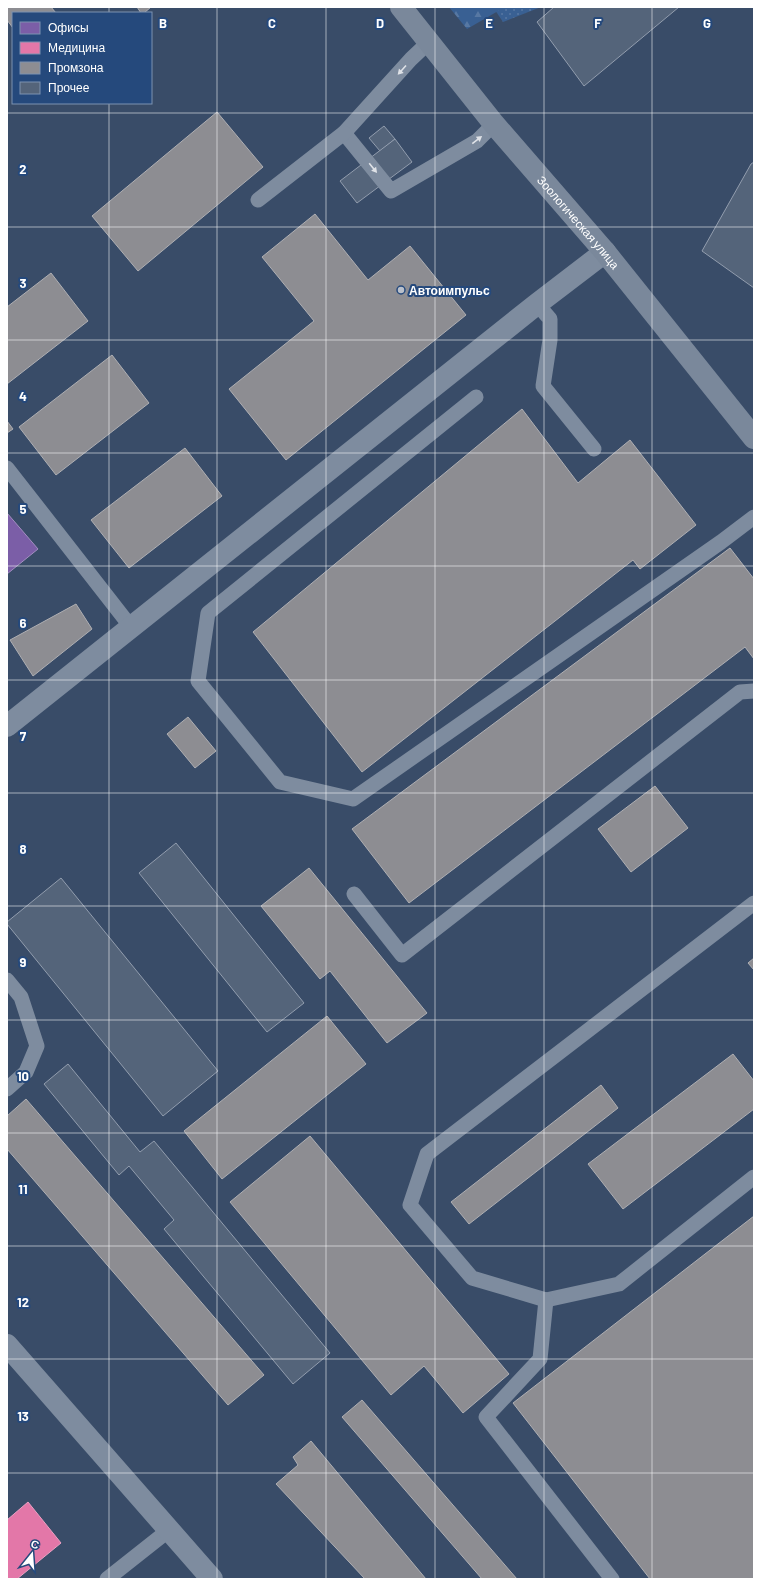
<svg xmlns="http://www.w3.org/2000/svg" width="761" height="1586" font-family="Barlow,sans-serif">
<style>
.grass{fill:url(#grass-dots)}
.forest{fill:url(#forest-firs)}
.offices{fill:#7b5ea7;stroke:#a38ec1}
.health{fill:#e377a8;stroke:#eba0c2}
.industry{fill:#8d8d92;stroke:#afafb3}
.building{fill:#54647a;stroke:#929dae}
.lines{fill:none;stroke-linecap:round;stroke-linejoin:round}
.lane{stroke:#7e8c9f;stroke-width:15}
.street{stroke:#7e8c9f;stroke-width:22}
.secondary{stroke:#7a889b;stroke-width:22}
.oneway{fill:#dfe2e7}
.grid{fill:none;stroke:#fff;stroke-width:1;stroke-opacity:0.55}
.poi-dot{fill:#bac0ca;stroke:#25497c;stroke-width:1.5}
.labels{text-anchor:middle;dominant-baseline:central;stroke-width:4;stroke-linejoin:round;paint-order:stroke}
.street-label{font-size:12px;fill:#fff;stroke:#25497c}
.poi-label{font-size:12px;font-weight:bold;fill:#fff;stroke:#25497c;text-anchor:start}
.grid-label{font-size:13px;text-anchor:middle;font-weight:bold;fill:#fff;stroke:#25497c;stroke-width:4;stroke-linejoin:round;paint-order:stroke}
</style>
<defs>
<pattern id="grass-dots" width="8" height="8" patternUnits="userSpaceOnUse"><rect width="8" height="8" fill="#396093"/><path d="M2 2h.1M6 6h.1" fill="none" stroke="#5778a3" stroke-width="1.8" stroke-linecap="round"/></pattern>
<pattern id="forest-firs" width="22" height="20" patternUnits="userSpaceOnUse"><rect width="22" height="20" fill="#396093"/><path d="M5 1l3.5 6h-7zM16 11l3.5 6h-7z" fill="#5778a3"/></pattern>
</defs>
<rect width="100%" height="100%" fill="#394c68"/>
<polygon class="grass" points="493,7 541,7 503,22"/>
<polygon class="forest" points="449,7 505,7 467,29"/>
<polygon class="offices" points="7,513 38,549 7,574"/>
<polygon class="health" points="28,1502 61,1543 17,1579 7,1579 7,1520"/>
<g class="industry">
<polygon points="7,7 51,7 56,13 13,13 13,28 7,20"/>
<polygon points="137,7 151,7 144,13 141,13"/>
<polygon points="217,112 263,167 138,271 92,216"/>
<polygon points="315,214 368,280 410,246 466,315 286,460 229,389 314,321 262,257"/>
<polygon points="51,273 88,321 7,384 7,307"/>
<polygon points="112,355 149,403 56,475 19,427"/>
<polygon points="522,409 578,483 630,440 696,525 640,569 633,560 362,772 253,632"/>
<polygon points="7,421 13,429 7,433"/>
<polygon points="185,448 222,496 129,568 91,520"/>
<polygon points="730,548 754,579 754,659 745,647 409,903 352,829"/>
<polygon points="76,604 92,629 33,676 10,640"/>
<polygon points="188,717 216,751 195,768 167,734"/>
<polygon points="655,786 688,828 631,872 598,829"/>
<polygon points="309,868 427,1013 387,1043 330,971 320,979 261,906"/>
<polygon points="754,958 754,970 748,963"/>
<polygon points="327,1016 366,1064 222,1179 184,1131"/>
<polygon points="733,1054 754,1081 754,1109 623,1209 588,1164"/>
<polygon points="601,1085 618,1108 469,1224 451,1202"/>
<polygon points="26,1099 264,1375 228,1405 7,1149 7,1116"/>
<polygon points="310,1136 509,1374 463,1413 424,1366 391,1395 230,1202"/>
<polygon points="754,1216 754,1579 650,1579 513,1403"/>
<polygon points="362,1400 517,1579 482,1579 342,1417"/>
<polygon points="311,1441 426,1579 365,1579 276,1484 298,1465 293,1457"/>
</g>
<g class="building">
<polygon points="554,7 679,7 584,86 537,22"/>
<polygon points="384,126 395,139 380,151 369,138"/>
<polygon points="395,139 412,162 357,203 340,181"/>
<polygon points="754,162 754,288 702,251 751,164"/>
<polygon points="176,843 304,1003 267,1032 139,873"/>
<polygon points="61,878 218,1071 163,1116 7,924 7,922"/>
<polygon points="68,1064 140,1152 154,1141 330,1353 293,1384 164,1229 174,1220 129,1166 119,1175 44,1084"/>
</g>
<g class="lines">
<g class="lane">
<polyline points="429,42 411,59 344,133 391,191 477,141 494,124"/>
<polyline points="258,200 344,133"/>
<polyline points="537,304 550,319 550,340 543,386 594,449"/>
<polyline points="476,397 208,613 198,681 280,782 353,799 721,542 754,517"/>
<polyline points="7,468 131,627"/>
<polyline points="354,894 402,955 740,692 754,691"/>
<polyline points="754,903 427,1154 410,1205 472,1278 546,1300 619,1284 754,1177"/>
<polyline points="7,980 21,997 37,1046 26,1072 7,1089"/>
<polyline points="546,1300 540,1359 486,1417 612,1579"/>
<polyline points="107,1579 169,1530"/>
</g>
<g class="street">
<polyline points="7,726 537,304 605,252"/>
<polyline points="7,1345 212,1579"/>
</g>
<path class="secondary" id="s1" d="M 401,7 L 494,124 L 605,252 L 754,438"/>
</g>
<defs><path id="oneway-solid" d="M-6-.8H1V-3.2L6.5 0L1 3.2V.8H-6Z"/></defs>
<g class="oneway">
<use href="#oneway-solid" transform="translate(402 70) rotate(132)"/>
<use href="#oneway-solid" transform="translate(477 140) rotate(-38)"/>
<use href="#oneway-solid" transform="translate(373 168) rotate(51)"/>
</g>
<path class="grid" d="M 109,7 L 109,13M 217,7 L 217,1579M 326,7 L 326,1579M 435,7 L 435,1579M 544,7 L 544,1579M 652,7 L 652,1579M 109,103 L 109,1579M 7,113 L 754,113M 7,227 L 754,227M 7,340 L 754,340M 7,453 L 754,453M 7,566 L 754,566M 7,680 L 754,680M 7,793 L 754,793M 7,906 L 754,906M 7,1020 L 754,1020M 7,1133 L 754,1133M 7,1246 L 754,1246M 7,1359 L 754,1359M 7,1473 L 754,1473"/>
<circle class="poi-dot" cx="401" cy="290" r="4"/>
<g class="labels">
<g class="street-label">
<text stroke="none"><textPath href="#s1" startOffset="279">Зоологическая улица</textPath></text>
</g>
<g class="poi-label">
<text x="409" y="290">Автоимпульс</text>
</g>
</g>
<g class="grid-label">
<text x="163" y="28">B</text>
<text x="272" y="28">C</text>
<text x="380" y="28">D</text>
<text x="489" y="28">E</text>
<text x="598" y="28">F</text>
<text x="707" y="28">G</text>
<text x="23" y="174">2</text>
<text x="23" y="288">3</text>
<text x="23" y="401">4</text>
<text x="23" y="514">5</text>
<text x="23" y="628">6</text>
<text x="23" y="741">7</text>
<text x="23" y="854">8</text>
<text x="23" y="967">9</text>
<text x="23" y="1081">10</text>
<text x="23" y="1194">11</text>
<text x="23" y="1307">12</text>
<text x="23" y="1421">13</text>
</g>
<rect width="761" height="1586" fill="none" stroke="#ffffff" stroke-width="16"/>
<rect x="12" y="12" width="140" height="92" fill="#25497c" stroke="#7c92b0"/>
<rect x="20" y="22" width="20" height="12" fill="#7b5ea7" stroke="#7c92b0"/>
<text x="48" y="32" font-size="12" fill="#ffffff">Офисы</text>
<rect x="20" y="42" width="20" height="12" fill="#e377a8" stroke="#7c92b0"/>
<text x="48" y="52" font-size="12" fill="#ffffff">Медицина</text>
<rect x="20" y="62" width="20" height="12" fill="#8d8d92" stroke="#7c92b0"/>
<text x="48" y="72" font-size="12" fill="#ffffff">Промзона</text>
<rect x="20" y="82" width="20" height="12" fill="#54647a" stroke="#7c92b0"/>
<text x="48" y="92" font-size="12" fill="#ffffff">Прочее</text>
<g transform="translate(32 1554) rotate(17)" stroke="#25497c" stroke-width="3" paint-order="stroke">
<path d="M0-3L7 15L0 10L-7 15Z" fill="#ffffff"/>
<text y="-6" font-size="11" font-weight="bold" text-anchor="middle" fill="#ffffff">С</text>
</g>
</svg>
